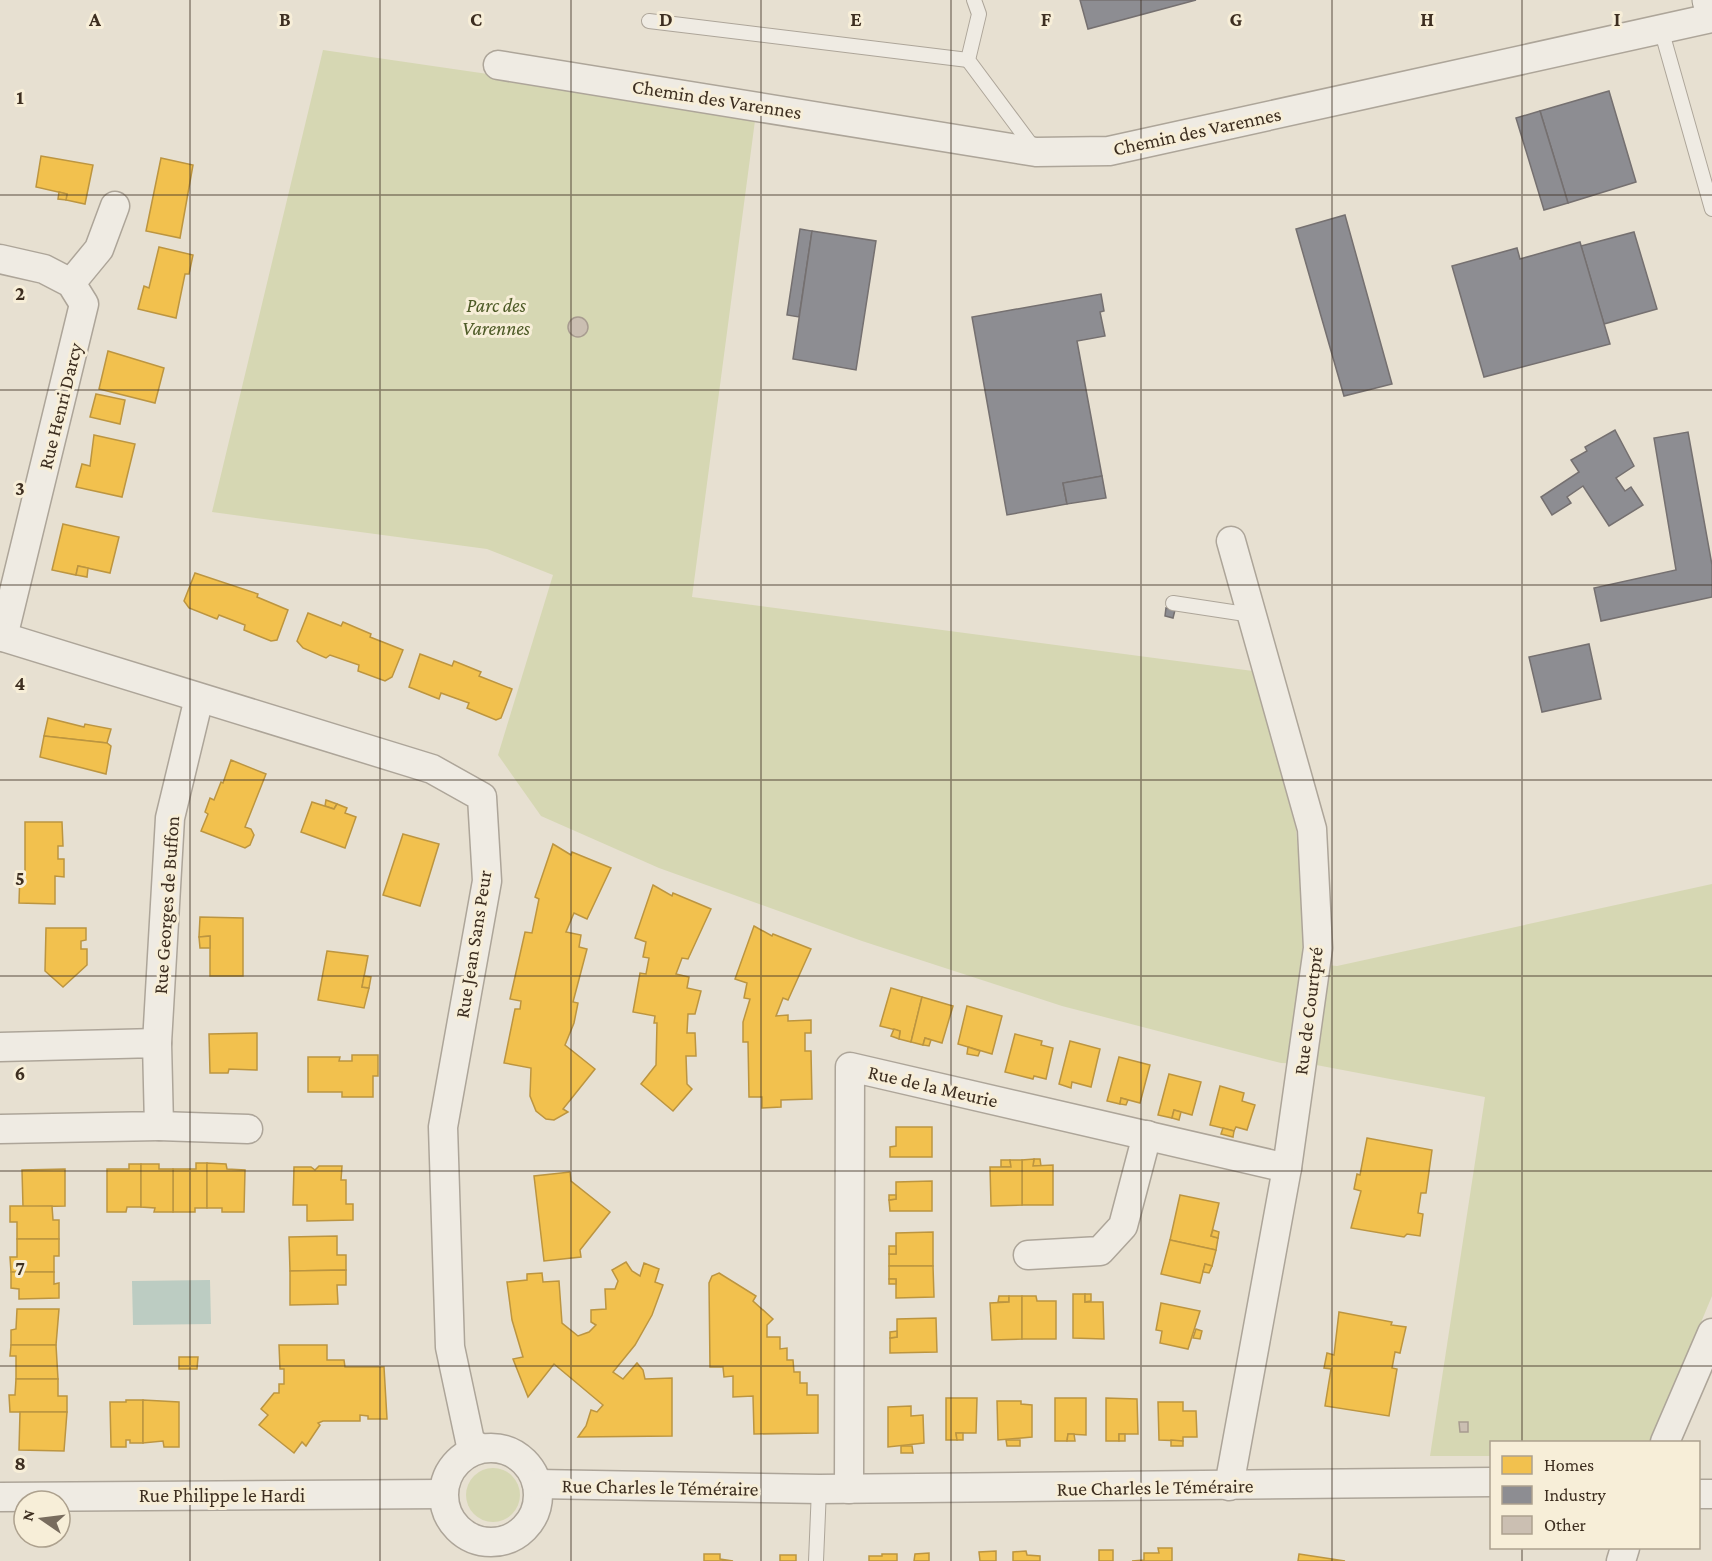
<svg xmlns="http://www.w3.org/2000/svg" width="1712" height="1561" font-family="'Crimson Pro',serif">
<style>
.green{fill:#d6d7b3}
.water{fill:#bcccc2}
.homes{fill:#f2c14e;stroke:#bc9540;stroke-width:1.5}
.industry{fill:#8d8d92;stroke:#757070;stroke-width:1.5}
.building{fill:#cbbfb2;stroke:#a89c90;stroke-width:1.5}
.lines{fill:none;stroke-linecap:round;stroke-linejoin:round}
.lane-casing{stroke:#ada599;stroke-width:16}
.street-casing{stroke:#ada599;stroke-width:31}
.secondary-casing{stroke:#9c958a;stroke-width:35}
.lane{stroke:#efebe3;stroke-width:14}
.street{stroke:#efebe3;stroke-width:28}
.secondary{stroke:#efebe3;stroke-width:33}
.grid{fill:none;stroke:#3d2e20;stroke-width:1.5;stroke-opacity:0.55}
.labels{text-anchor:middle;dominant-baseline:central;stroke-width:6;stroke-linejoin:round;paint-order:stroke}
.street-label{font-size:20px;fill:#3d2e20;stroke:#f7eed8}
.park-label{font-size:20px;font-style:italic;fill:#4d5a26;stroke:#f7eed8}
.grid-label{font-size:20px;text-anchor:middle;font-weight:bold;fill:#3d2e20;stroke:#f7eed8;stroke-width:6;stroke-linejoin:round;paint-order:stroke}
</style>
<rect width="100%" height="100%" fill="#e7e0d1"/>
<!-- green -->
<g class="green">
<path d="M323 50 756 113 692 597 1253 671 1296 829 1308 963 1337 966 1712 884V1296L1651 1442H1492L1491 1456H1430L1485 1097 1311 1064 1281 1063 1062 1006 862 941 659 868 541 816 498 755 553 575 487 549 212 512Z"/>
<circle cx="493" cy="1495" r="27"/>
</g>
<!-- water -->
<path class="water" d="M210 1280 211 1324 133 1325 132 1281Z"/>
<!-- homes -->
<g class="homes">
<path d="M41 156 93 165 85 204 66 200 67 194 36 187Z"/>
<path d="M161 158 193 165 180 238 146 231Z"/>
<path d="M59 192 67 194 66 200 58 199Z"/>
<path d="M159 247 193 255 189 274H185L176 318 138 309 144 286 149 288Z"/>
<path d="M108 351 164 368 155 403 99 389Z"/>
<path d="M96 394 125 400 120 424 90 417Z"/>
<path d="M94 435 135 444 122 497 76 487 82 464 90 466Z"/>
<path d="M63 524 119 537 110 573 78 566 76 575 52 570Z"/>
<path d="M78 566 88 568 87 577 76 575Z"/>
<path d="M195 573 258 594 257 597 288 610 277 640 271 641 244 630 245 625 219 615 217 619 189 608 184 601Z"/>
<path d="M308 613 341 626 343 622 371 634 370 637 403 650 392 677 385 681 358 671 359 665 330 655 326 658 303 648 297 641Z"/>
<path d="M420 654 452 666 454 661 481 672 479 676 512 689 501 718 496 720 467 708 469 703 441 693 439 699 409 687Z"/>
<path d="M48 718 84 727 85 724 111 729 107 743 44 736Z"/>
<path d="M44 736 107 743 111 746 106 774 40 757Z"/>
<path d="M231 760 266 774 245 827 251 829 254 835 250 845 245 848 201 831 208 814 205 812 210 798 214 800 221 782 223 783Z"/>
<path d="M326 800 337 804 334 809 325 806Z"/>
<path d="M312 802 334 809 337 804 347 808 345 813 356 817 345 848 301 832Z"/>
<path d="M25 822H62L63 846H58V859H64V877L55 876V904L19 903 20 871H25Z"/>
<path d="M403 834 439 844 420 906 383 895Z"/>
<path d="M553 844 571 855 572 852 611 868 587 919 574 913 566 932 581 935 579 947 587 949 573 1002 578 1003 574 1023 565 1045 595 1069 563 1109 568 1112 554 1120 546 1119 536 1111 530 1096 531 1068 504 1063 515 1009H520L521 1001 510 999 525 932 532 933 539 899 535 897Z"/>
<path d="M653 885 672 896 673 893 711 909 688 959 682 958 676 974 689 977 687 988 701 991 695 1014H688L687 1033H695L696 1056H686L687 1084 692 1089 673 1111 641 1084 656 1065 657 1023H654L655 1016 633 1012 640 973 646 974 649 958 643 957 646 942 635 938Z"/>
<path d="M200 917 243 918V976H210V936L199 937Z"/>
<path d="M754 926 772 936 773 934 811 949 788 1000 783 998 776 1016 788 1015V1021L811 1020V1033H805V1051H811L812 1099 781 1100V1107L762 1108V1097H749L748 1042H743V1022L750 999 744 998 747 983 735 979Z"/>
<path d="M46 928H86V940L81 941V949H87V965L63 987 45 971Z"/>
<path d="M210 936V948H200L199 937Z"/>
<path d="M327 951 368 956 362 987 369 988 364 1008 318 1000Z"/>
<path d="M364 976 371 977 369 988 362 987Z"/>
<path d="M891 988 922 997 911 1042 899 1039 900 1031 880 1026Z"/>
<path d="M922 997 953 1006 942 1043 925 1038 923 1045 911 1042Z"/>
<path d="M967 1006 1002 1016 992 1054 958 1044Z"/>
<path d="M894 1029 900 1031 899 1039 891 1036Z"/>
<path d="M257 1033V1070L229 1069 228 1073H210L209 1034Z"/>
<path d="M1015 1034 1042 1041 1041 1045 1053 1048 1046 1079 1034 1076 1033 1079 1005 1072Z"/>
<path d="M925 1038 931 1040 929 1046 923 1045Z"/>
<path d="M1070 1041 1100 1049 1091 1087 1072 1082 1071 1088 1059 1084Z"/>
<path d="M968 1047 980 1051 978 1056 967 1054Z"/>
<path d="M352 1055H378V1076H373V1097H342V1092H308V1057H340L339 1061H352Z"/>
<path d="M1119 1057 1150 1065 1140 1103 1121 1098 1120 1104 1107 1101Z"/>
<path d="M1169 1074 1201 1082 1192 1115 1174 1110 1172 1118 1158 1115Z"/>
<path d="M1220 1086 1244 1093 1242 1101 1255 1105 1247 1130 1236 1127 1234 1131 1210 1125Z"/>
<path d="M1121 1098 1128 1100 1126 1105 1120 1104Z"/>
<path d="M1174 1110 1181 1112 1179 1120 1172 1118Z"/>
<path d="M896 1127H932V1157H890V1147L896 1146Z"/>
<path d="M1223 1128 1234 1131 1233 1137 1221 1134Z"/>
<path d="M1367 1138 1432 1150 1426 1193H1421L1418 1213 1423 1214 1420 1236 1407 1234 1404 1237 1351 1228 1361 1191 1354 1189 1357 1174 1360 1175Z"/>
<path d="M1034 1159H1040L1041 1166H1033Z"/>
<path d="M1034 1159 1033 1166 1053 1165V1205H1022V1160Z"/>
<path d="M1001 1160H1010L1011 1167H1001Z"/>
<path d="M1010 1160H1022V1205L991 1206 990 1167H1011Z"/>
<path d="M196 1163H207V1208H195V1212H173V1169H196Z"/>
<path d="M207 1163 226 1164 227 1169 245 1170 244 1212H222V1208H207Z"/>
<path d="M129 1164H141V1207H127L126 1212H107V1169H129Z"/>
<path d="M141 1164H159V1169H173V1212H154L155 1208 141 1207Z"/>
<path d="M319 1166H342L341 1180H346V1204H353V1220L307 1221V1205H293L294 1167H311L315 1170Z"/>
<path d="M65 1169V1206L23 1207 22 1170Z"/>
<path d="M570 1172 571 1181 610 1212 580 1250 581 1257 544 1261 534 1176Z"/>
<path d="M932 1181V1211H890L889 1200 896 1199V1182Z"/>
<path d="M889 1195H896V1199L889 1200Z"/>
<path d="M1180 1195 1219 1203 1211 1236 1218 1238 1216 1250 1170 1240Z"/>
<path d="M10 1206H52L53 1220H59V1239H17V1222H10Z"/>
<path d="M1213 1230 1219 1232 1218 1238 1211 1236Z"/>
<path d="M933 1232V1266H889V1254H896V1233Z"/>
<path d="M337 1236V1255H346V1270L290 1271 289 1237Z"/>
<path d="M17 1239H59V1256H54V1272H11L10 1257H17Z"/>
<path d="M1170 1240 1216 1250 1212 1266 1205 1264 1200 1283 1161 1274Z"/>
<rect x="889" y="1246" width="7" height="8"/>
<path d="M626 1262 632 1271 640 1276 644 1263 659 1269 655 1282 663 1285 652 1315 635 1345 613 1372 623 1379 637 1363 643 1370 645 1379 672 1378V1436L578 1437 586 1426 591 1410 597 1412 603 1405 554 1364 528 1397 513 1359 523 1357 512 1320 507 1282 527 1280V1274L542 1273 543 1282 559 1281 562 1323 578 1336 589 1332 596 1325 591 1322V1310L606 1309 605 1289H615L618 1281 612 1270Z"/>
<path d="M1205 1264 1212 1266 1209 1273 1203 1272Z"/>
<path d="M889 1266H933L934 1297 896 1298V1279H889Z"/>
<path d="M346 1270V1285H337L338 1304 290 1305V1271Z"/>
<path d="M11 1272H54V1284L59 1283V1298L19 1299V1289L11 1288Z"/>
<path d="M719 1273 756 1296 753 1301 773 1319 767 1325V1337H780V1349L787 1348V1360H793L794 1372H800V1383H807V1395H818V1433L754 1434 753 1396 733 1397V1376L724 1377 723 1367H710L709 1283 712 1276Z"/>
<rect x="889" y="1279" width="7" height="5"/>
<path d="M1073 1294H1085V1302H1103L1104 1339 1073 1338Z"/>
<path d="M1085 1294H1091V1301L1085 1302Z"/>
<path d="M999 1296H1009V1302H998Z"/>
<path d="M1009 1296H1022V1339L992 1340 990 1303 1009 1302Z"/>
<path d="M1022 1296H1036L1037 1301H1056V1339H1022Z"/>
<path d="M1161 1303 1200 1311 1188 1349 1160 1343 1162 1331 1156 1330Z"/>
<path d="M17 1309H59L56 1345H11V1330L16 1329Z"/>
<path d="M1339 1312 1392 1322 1391 1325 1406 1327 1400 1353 1395 1352 1392 1368 1397 1369 1389 1416 1325 1406 1331 1369 1324 1368 1327 1353 1334 1355Z"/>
<path d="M936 1318 937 1352 890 1353V1338L897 1337V1319Z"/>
<path d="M1196 1329 1202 1331 1200 1339 1193 1338Z"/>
<path d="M897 1331V1337L890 1338V1332Z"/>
<path d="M11 1345H56L58 1379H16V1356H10Z"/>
<path d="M279 1345H327V1360H344L345 1367H384L387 1419H368V1416L360 1415V1421H323L318 1423 320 1425 306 1446 302 1442 294 1453 259 1425 268 1415 261 1409 274 1393H279V1384H284V1369H280Z"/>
<path d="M179 1357H198L197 1369H179Z"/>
<path d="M16 1379H58V1396H67V1412H10L9 1395H15Z"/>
<path d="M946 1398H977L976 1433H956L957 1440H946Z"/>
<path d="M1055 1398H1086V1435L1068 1434 1067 1441H1055Z"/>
<path d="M1106 1398 1137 1399 1138 1434H1119V1441H1106Z"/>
<path d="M126 1400H143V1443H130V1440H126V1447H111L110 1402H126Z"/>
<path d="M143 1400 179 1402V1447H164L163 1441 143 1443Z"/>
<path d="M997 1401H1021V1404L1032 1405V1437L998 1440Z"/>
<path d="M1158 1402H1183V1411H1196L1197 1437H1183V1441L1159 1440Z"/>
<path d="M911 1406V1416L923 1415 924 1443 888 1447V1407Z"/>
<path d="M20 1412H67L64 1451 19 1450Z"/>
<path d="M956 1433H963V1440H957Z"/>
<path d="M1068 1434H1074L1075 1441H1067Z"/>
<rect x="1119" y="1434" width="6" height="7"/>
<path d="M1006 1440H1020V1446H1007Z"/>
<path d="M1171 1440 1183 1441V1446H1171Z"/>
<path d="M901 1446H912L913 1453H901Z"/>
<path d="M1158 1548H1172V1561H1132L1144 1560V1553H1159Z"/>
<rect x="1099" y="1550" width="14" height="11"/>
<path d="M996 1551V1561H980L979 1552Z"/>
<path d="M1026 1551 1027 1555 1040 1556V1561H1013V1552Z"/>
<path d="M929 1553V1561H914L915 1554Z"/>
<path d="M704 1554H720V1559L733 1561H704Z"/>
<path d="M882 1554H897V1561H869V1556H882Z"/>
<path d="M1299 1554 1345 1561H1298Z"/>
<rect x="780" y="1555" width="16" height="6"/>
</g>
<!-- industry -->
<g class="industry">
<path d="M1080 0H1196L1088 29Z"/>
<path d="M1609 91 1636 182 1568 203 1540 111Z"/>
<path d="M1540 111 1568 203 1544 210 1516 118Z"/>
<path d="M1345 215 1392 384 1344 396 1296 229Z"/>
<path d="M800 229 812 231 799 317 787 315Z"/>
<path d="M812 231 876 241 856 370 793 359Z"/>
<path d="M1634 232 1657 309 1604 324 1581 246Z"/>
<path d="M1580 242 1610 344 1484 377 1452 266 1517 248 1520 259Z"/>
<path d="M1101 294 1104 311 1100 312 1105 336 1077 341 1102 476 1063 483 1067 504 1007 515 972 317Z"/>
<path d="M1615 430 1634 466 1616 478 1625 491 1631 487 1643 505 1609 526 1583 486 1567 497 1571 503 1552 515 1541 497 1579 472 1571 460 1587 451 1585 447Z"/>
<path d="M1688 432 1712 565V597L1601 621 1594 588 1676 570 1654 438Z"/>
<path d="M1102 476 1106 498 1067 504 1063 483Z"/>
<path d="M1166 608 1175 610 1173 618 1165 616Z"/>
<path d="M1589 644 1601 699 1542 712 1529 657Z"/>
</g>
<!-- building -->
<g class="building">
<circle cx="578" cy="327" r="10"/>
<path d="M1459 1422H1468V1432H1460Z"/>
</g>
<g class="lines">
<!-- lane casing -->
<g class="lane-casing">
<g id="lane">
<path d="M974 0 979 14 968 60 1035 150"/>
<path d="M649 21 968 60"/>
<path d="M1661 29 1712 209"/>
<path d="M1173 603 1252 615"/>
<path d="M816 1561 819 1489"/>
</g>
</g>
<!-- street casing -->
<g class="street-casing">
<g id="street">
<path d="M498 65 1036 152 1109 151 1712 18"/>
<path d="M0 259 44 269 71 283 84 304 3 637"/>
<path d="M71 283 99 249 115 206"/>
<path d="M0 636 432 769 482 797 487 881 443 1127 450 1347 470 1441 479 1448"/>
<path d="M157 1043 170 818 199 698"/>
<path d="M0 1047 157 1043 159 1126 0 1129"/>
<path d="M159 1126 248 1129"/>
<path d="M1028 1255 1100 1251 1123 1226 1147 1135"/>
<path d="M1665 1442 1712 1333"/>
<circle cx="491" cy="1495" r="47"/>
<path d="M537 1484 819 1489 1492 1482"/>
<path d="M1229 1486 1287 1168 1318 948 1312 829 1231 541"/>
<path d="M849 1489 850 1067 1287 1168"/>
<path d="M1698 1494H1712"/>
<path d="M0 1497 443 1494"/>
<path d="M1621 1561 1625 1548"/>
</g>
</g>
<!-- secondary casing -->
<g class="secondary-casing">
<path id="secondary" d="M1709 0 1712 12"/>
</g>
<!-- lane -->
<use href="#lane" class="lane"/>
<!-- street -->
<use href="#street" class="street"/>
<!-- secondary -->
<use href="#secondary" class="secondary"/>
</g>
<!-- grid -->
<path class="grid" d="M190 0V1561M380 0V1561M571 0V1561M761 0V1561M951 0V1561M1141 0V1561M1332 0V1561M1522 0V1442M0 195H1712M0 390H1712M0 585H1712M0 780H1712M0 976H1712M0 1171H1712M0 1366H1712M1522 1548V1561"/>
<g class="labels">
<!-- street labels -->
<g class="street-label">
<text transform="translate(717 99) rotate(9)">Chemin des Varennes</text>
<text transform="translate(1197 131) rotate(-12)">Chemin des Varennes</text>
<text transform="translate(60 406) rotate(-76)">Rue Henri Darcy</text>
<text transform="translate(166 905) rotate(-86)">Rue Georges de Buffon</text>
<text transform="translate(473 944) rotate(-81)">Rue Jean Sans Peur</text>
<text transform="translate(1308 1011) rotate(-83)">Rue de Courtpré</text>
<text transform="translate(933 1086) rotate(13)">Rue de la Meurie</text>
<text transform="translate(660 1487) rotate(1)">Rue Charles le Téméraire</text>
<text transform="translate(1155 1487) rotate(-1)">Rue Charles le Téméraire</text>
<text x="222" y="1495">Rue Philippe le Hardi</text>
</g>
<!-- park labels -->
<g class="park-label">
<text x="496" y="305">Parc des<tspan x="496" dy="23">Varennes</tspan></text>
</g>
</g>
<g class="grid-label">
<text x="95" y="26">A</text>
<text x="285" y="26">B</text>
<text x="476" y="26">C</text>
<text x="666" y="26">D</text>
<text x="856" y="26">E</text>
<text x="1046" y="26">F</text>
<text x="1236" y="26">G</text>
<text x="1427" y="26">H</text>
<text x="1617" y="26">I</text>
<text x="20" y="104">1</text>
<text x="20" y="300">2</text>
<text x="20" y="495">3</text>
<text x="20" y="690">4</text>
<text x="20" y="885">5</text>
<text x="20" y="1080">6</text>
<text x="20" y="1275">7</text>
<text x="20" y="1470">8</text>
</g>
<!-- legend -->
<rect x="1490" y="1441" width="210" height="108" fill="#f7eed8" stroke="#ada18e" stroke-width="1.5"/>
<rect x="1502" y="1456" width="30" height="18" fill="#f2c14e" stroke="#ada18e" stroke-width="1.5"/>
<text x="1544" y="1471" font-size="18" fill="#3d2e20">Homes</text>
<rect x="1502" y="1486" width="30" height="18" fill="#8d8d92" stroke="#ada18e" stroke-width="1.5"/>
<text x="1544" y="1501" font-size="18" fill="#3d2e20">Industry</text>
<rect x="1502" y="1516" width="30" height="18" fill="#cbbfb2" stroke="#ada18e" stroke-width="1.5"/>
<text x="1544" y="1531" font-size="18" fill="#3d2e20">Other</text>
<!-- north arrow -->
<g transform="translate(42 1519) rotate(284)"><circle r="28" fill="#f7eed8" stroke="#ada18e" stroke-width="1.5"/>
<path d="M0-4.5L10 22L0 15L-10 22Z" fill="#786c5e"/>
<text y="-9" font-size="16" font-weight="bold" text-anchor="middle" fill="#3d2e20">N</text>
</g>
</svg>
